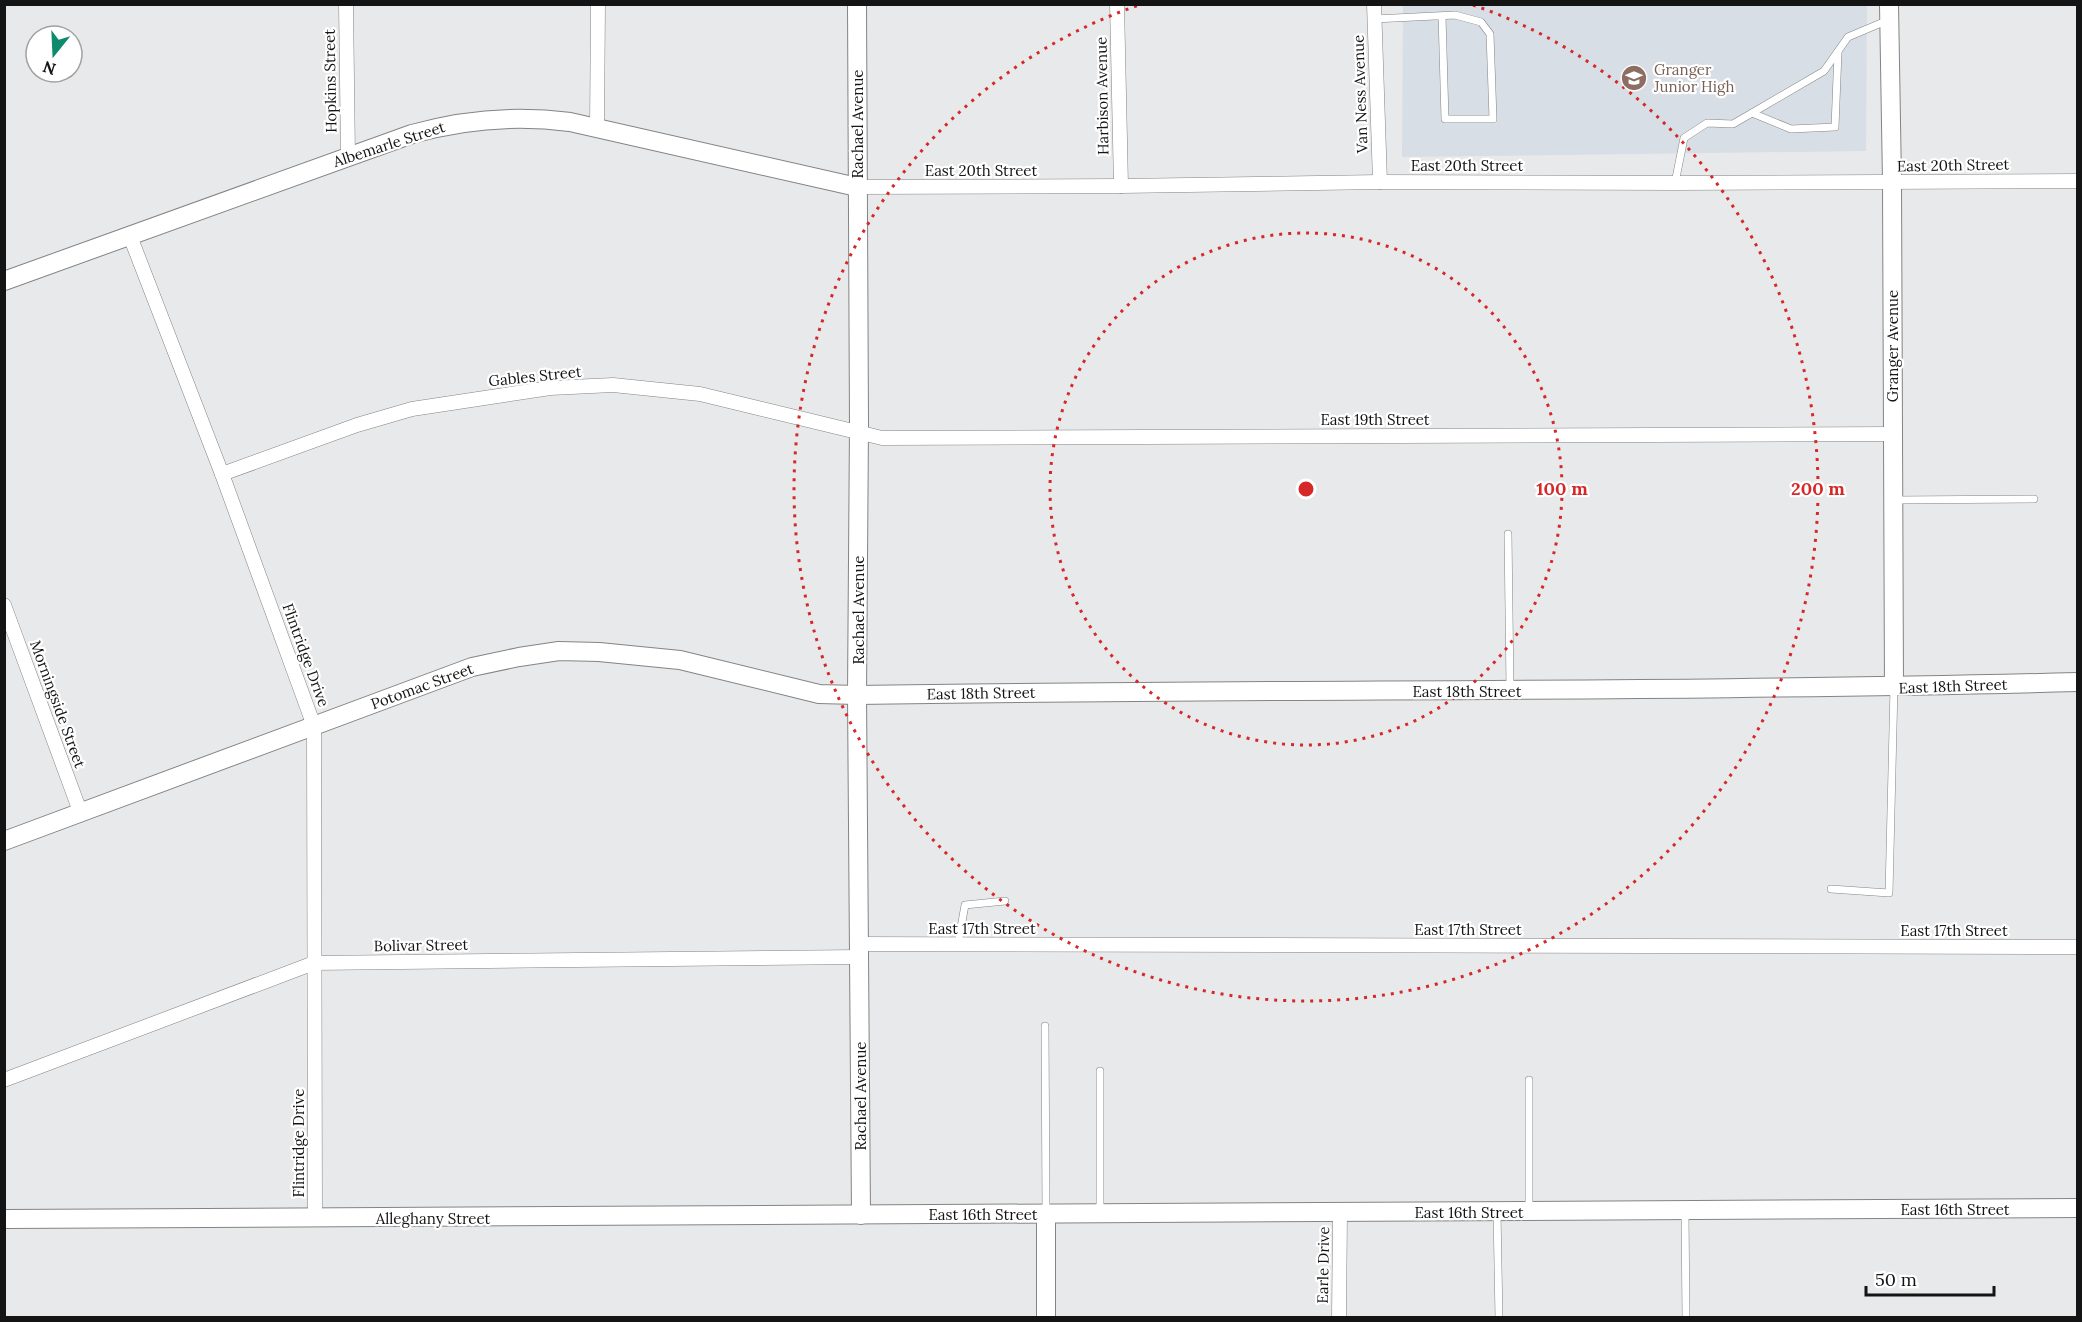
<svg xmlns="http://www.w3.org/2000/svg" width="2082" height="1322" font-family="Lora,serif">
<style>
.built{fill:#d8dee5}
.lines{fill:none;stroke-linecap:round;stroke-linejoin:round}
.lane-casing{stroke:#838485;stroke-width:8}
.street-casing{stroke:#838485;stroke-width:15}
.secondary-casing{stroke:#838485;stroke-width:20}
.lane{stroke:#fff;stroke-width:7}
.street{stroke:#fff;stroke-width:14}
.secondary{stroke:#fff;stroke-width:18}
.ring{fill:none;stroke:#d62828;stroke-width:3;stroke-dasharray:3 6}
.labels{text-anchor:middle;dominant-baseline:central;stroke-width:4.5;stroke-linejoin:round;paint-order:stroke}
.education-label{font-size:15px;fill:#785e54;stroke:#fff;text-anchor:start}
.street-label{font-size:15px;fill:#141415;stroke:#fff}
.centre{fill:#d62828;stroke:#fff;stroke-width:3}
.ring-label{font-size:18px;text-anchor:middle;font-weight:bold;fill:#d62828;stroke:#fff;stroke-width:4.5;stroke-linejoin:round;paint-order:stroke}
</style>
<rect width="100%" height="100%" fill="#e8e9ea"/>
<!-- built -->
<path class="built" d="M1403 5H1867L1866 151 1402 157Z"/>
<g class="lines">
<!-- lane casing -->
<g class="lane-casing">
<g id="lane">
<path d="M1374 19 1455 15 1481 22 1490 34 1493 119H1445L1442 16"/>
<path d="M1752 113 1791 129 1835 127 1838 52"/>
<path d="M1675 183 1684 138 1707 123 1733 124 1752 113 1824 71 1848 37 1886 21"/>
<path d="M1895 500 2034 499"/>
<path d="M1508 534 1510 688"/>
<path d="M1831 889 1889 893 1894 687"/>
<path d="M958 944 965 905 1005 901"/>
<path d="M1045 1026 1046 1211"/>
<path d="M1529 1209V1080"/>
<path d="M1497 1212 1499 1318"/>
<path d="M1685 1212 1686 1318"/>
<path d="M1100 1213V1071"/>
</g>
</g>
<!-- street casing -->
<g class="street-casing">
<g id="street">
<path d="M346 4 348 157"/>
<path d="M1117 4 1121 186"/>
<path d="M1374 4 1380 182"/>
<path d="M597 127 598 4"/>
<path d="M857 187 1121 186 1380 182 1675 183 2078 181"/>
<path d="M130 236 222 474 314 726 315 1219"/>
<path d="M222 474 357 425 412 409 550 388 613 385 700 394 882 438 1892 434"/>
<path d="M4 605 81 814"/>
<path d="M859 944 2078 947"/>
<path d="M4 1080 314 963 859 957"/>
<path d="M1339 1318 1340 1213"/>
</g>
</g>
<!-- secondary casing -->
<g class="secondary-casing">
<g id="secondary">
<path d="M857 4 859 426 857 695 861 1215"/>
<path d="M1889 4 1892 182 1894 687"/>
<path d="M4 281 412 134C465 119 516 115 570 122L857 187"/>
<path d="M4 841 472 667 519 657 559 651 599 652 680 660 819 694 857 695C1264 688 1671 693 2078 682"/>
<path d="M4 1219 2078 1208"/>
<path d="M1046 1318V1214"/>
</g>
</g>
<!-- lane -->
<use href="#lane" class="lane"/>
<!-- street -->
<use href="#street" class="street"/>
<!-- secondary -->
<use href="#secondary" class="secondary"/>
</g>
<!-- distance rings -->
<g class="ring">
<circle cx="1306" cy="489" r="256"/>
<path d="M1473 5A512 512 0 1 1 1139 5"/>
</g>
<!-- icons -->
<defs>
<g id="school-disc" transform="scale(1.35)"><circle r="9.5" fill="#8d6e63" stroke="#fff"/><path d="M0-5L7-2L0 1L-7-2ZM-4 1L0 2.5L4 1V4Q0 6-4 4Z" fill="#fff"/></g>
</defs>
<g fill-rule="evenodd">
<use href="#school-disc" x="1634" y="78"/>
</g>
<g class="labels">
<!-- education labels -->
<g class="education-label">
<text x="1654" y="69">Granger<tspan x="1654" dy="17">Junior High</tspan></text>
</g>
<!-- street labels -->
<g class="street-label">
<text transform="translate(330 81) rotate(-91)">Hopkins Street</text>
<text transform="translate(1360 94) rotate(-92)">Van Ness Avenue</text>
<text transform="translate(1102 96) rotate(-91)">Harbison Avenue</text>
<text transform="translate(857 124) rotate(-90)">Rachael Avenue</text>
<text transform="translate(389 144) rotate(-18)">Albemarle Street</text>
<text x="1467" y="165">East 20th Street</text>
<text transform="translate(1953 165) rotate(-1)">East 20th Street</text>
<text x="981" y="170">East 20th Street</text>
<text transform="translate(1892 346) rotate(-90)">Granger Avenue</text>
<text transform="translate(535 376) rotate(-6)">Gables Street</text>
<text x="1375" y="419">East 19th Street</text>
<text transform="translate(858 610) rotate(-90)">Rachael Avenue</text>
<text transform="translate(306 655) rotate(70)">Flintridge Drive</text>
<text transform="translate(422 686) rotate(-20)">Potomac Street</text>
<text transform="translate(1953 686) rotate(-2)">East 18th Street</text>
<text x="1467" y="691">East 18th Street</text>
<text transform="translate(981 693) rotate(-1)">East 18th Street</text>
<text transform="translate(58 704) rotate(70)">Morningside Street</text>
<text x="982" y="928">East 17th Street</text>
<text x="1468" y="929">East 17th Street</text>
<text x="1954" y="930">East 17th Street</text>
<text transform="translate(421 945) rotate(-1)">Bolivar Street</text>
<text transform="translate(860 1096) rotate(-90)">Rachael Avenue</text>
<text transform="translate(298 1143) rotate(-90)">Flintridge Drive</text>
<text x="1955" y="1209">East 16th Street</text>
<text x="1469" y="1212">East 16th Street</text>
<text x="983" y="1214">East 16th Street</text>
<text x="433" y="1218">Alleghany Street</text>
<text transform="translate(1323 1265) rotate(-89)">Earle Drive</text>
</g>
</g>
<circle cx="1306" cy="489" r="9" class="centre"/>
<g class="ring-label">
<text x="1562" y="495">100 m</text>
<text x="1818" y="495">200 m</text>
</g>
<!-- border -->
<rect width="2082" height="1322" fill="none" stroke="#141415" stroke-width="12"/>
<!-- north arrow -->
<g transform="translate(54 54) rotate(198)"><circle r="28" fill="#ffffff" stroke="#a1a1a1" stroke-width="1.5"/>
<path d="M0-4.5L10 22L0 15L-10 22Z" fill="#108a6c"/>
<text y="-9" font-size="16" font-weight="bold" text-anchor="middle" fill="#141415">N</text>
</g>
<!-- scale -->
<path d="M1866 1286v9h128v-9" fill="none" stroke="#141415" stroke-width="3"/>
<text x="1875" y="1286" font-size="18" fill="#141415" stroke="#ffffff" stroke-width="4.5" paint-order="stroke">50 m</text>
</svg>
